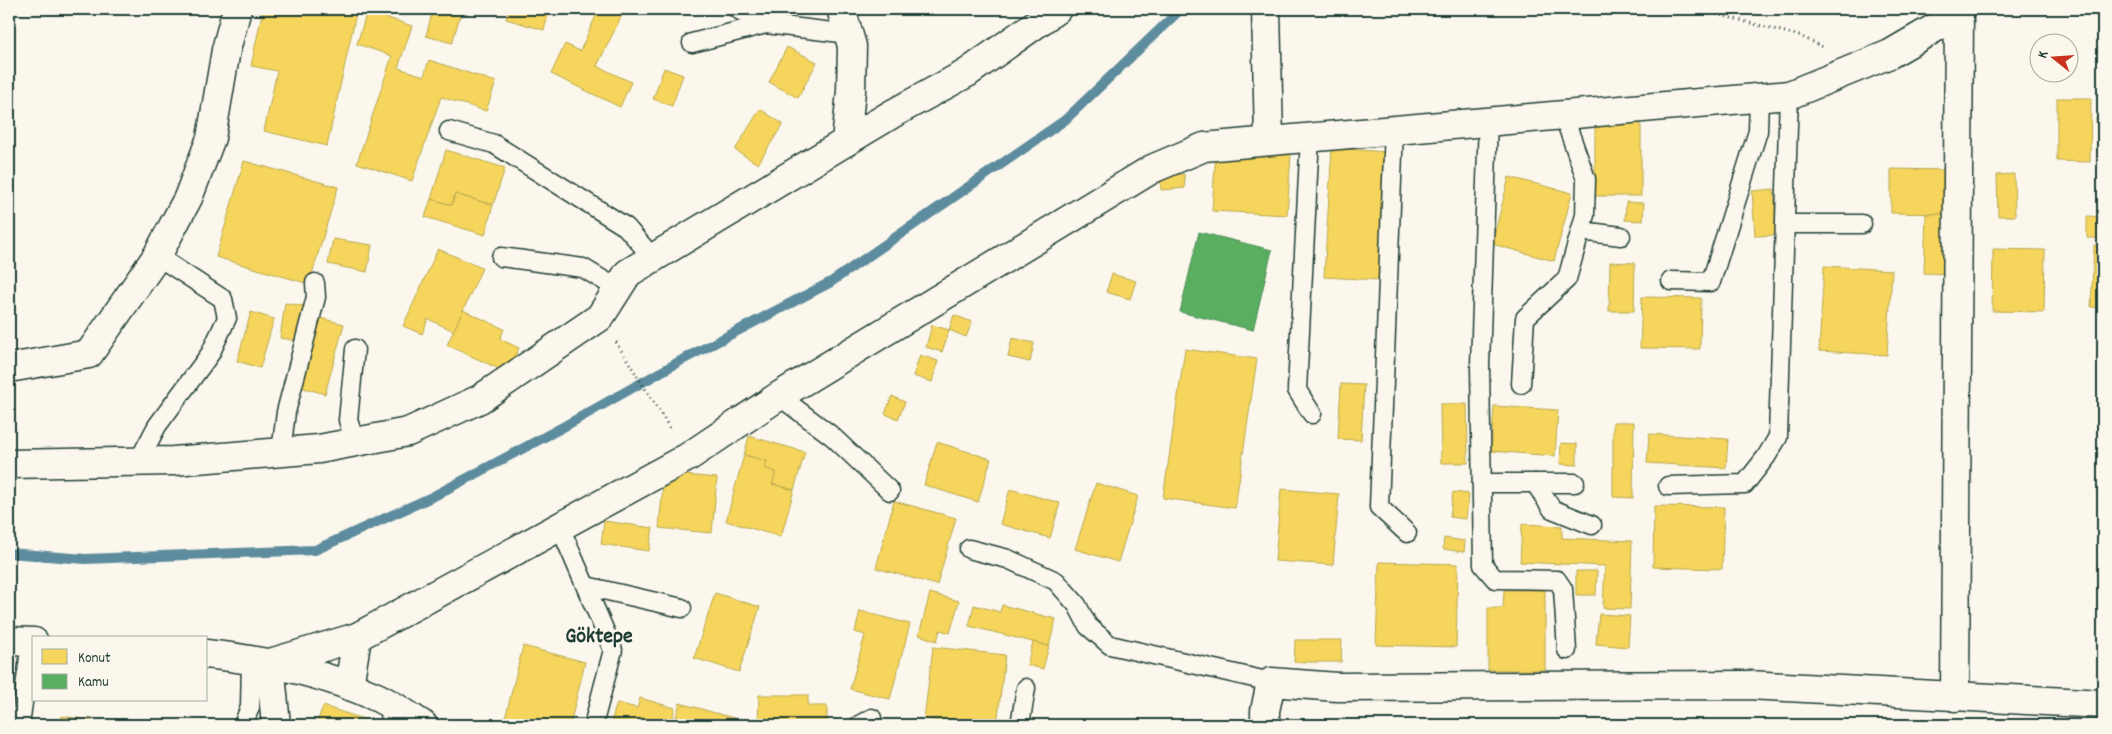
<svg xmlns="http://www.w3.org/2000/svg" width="2112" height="734" font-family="Dekko,sans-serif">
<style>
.homes{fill:#f6d55c;stroke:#b6a750}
.public{fill:#5aae61;stroke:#488c54}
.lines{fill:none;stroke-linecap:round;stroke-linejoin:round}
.stream{stroke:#5d8c9e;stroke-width:10}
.lane-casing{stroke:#1f3d34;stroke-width:21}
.street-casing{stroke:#1f3d34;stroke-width:31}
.secondary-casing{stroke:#1f3d34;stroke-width:31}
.path{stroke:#1f3d34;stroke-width:3;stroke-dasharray:1 4;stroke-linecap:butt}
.lane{stroke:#fbf7ec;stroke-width:18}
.street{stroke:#fbf7ec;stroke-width:28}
.secondary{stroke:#fbf7ec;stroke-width:28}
.labels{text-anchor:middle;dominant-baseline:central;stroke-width:5;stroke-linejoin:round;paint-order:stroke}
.quarter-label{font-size:22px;font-weight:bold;fill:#1f3d34;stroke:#fbf7ec}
</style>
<rect width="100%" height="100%" fill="#fbf7ec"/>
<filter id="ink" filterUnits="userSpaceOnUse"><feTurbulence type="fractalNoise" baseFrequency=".02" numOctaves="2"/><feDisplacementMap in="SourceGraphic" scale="10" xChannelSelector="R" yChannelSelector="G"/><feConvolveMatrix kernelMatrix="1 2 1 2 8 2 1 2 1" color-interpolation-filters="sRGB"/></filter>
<g filter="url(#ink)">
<!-- homes -->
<g class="homes">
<path d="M263 9H357L327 146 264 131 277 71 251 66Z"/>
<path d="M433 9H462L452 43 426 36Z"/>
<path d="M509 9H550L544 30 506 19Z"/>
<path d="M599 9H625L597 66 631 82 620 107 551 74 565 44 580 51Z"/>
<path d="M367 11 412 26 398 68 424 76 429 60 496 82 486 111 441 97 412 181 357 163 392 56 357 44Z"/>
<path d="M787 47 817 62 798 98 769 82Z"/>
<path d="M664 68 683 75 672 106 653 99Z"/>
<path d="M2057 98H2091L2090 162 2057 161Z"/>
<path d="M760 109 783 124 758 164 735 150Z"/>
<path d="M2103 117V150L2098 151 2096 118Z"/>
<rect x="1595" y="121" width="46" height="75"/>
<path d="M1332 148 1387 152 1379 280 1324 277Z"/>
<path d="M446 150 505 168 493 205 455 194 452 205 431 199Z"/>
<path d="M1216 150 1291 154 1287 215 1212 211Z"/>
<path d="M244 161 338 187 309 284 216 257Z"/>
<path d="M1891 169 1947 170V214L1891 213Z"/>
<path d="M1184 174 1185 188 1161 190 1160 176Z"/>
<path d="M2014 174 2015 216H1998L1997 175Z"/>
<path d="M1509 177 1572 193 1554 261 1492 244Z"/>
<path d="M1774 189 1776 235 1755 236 1752 191Z"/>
<path d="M455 194 493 205 485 235 425 217 431 199 452 205Z"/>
<path d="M1626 202 1644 203 1643 221 1625 220Z"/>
<path d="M1926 214H1951L1950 274 1924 273Z"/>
<path d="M2087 216 2103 217V238H2087Z"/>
<path d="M333 239 372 245 367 272 328 264Z"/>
<path d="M2094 245H2103V308L2091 307Z"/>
<path d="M438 249 482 268 454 331 428 319 422 334 403 326Z"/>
<path d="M1993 249 2045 250 2044 312 1992 311Z"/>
<path d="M1610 262 1635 263 1634 311H1609Z"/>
<path d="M1824 266 1892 270 1887 355 1819 351Z"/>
<path d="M1112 274 1136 281 1130 299 1106 292Z"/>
<path d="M1642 297 1701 298 1700 349 1640 348Z"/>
<path d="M285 303 305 306 300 341 280 338Z"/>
<path d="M463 310 504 329 500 339 519 348 508 373 447 345Z"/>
<path d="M251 312 274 319 260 368 237 361Z"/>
<path d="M954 315 972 322 966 337 949 330Z"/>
<path d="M316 317 344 324 325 394 297 386Z"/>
<path d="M932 325 949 330 942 352 926 347Z"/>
<path d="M1012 338 1034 343 1030 362 1008 357Z"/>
<path d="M1185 349 1257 359 1235 508 1163 498Z"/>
<path d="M920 355 938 361 932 382 913 376Z"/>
<path d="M1341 384 1364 385 1361 440 1338 439Z"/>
<path d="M892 396 905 402 898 419 885 414Z"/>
<path d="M1440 404H1467L1468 463H1441Z"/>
<path d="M1494 406 1558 410 1555 456 1491 451Z"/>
<path d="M1613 422H1634L1633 498 1613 497Z"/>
<path d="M1649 434 1728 439 1726 468 1647 463Z"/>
<path d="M749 436 805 452 794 490 772 484 776 472 764 468 767 461 744 455Z"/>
<path d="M937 442 991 459 978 502 924 485Z"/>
<path d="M1561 443 1577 444V465L1560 464Z"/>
<path d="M744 455 767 461 764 468 776 472 772 484 794 490 781 537 726 521Z"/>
<path d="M664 473 717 478 712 533 659 528Z"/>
<path d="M1096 483 1138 496 1118 562 1075 549Z"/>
<path d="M1010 489 1060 503 1050 538 1000 524Z"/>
<path d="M1281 489 1339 494 1333 565 1275 561Z"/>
<path d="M1453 492 1469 494 1466 519 1450 517Z"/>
<path d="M894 501 956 518 937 585 876 568Z"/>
<path d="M1654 506 1724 507 1722 569 1653 567Z"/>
<path d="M604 521 653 528 649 551 601 544Z"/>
<path d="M1522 524 1562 526V538L1632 541 1630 609 1603 608 1605 566 1520 562Z"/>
<path d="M1444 538 1465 541 1464 552 1443 549Z"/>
<path d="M1379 562 1458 564 1456 647 1376 645Z"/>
<path d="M1576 571H1597L1596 595H1576Z"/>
<path d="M1504 590H1545V670H1488V608H1503Z"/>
<path d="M715 593 760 607 739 672 694 658Z"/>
<path d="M930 593 959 601 950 633 940 630 937 641 919 635Z"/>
<path d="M974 605 1000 612 1002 605 1056 619 1049 646 969 626Z"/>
<path d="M860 611 910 624 890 699 850 689 865 635 855 632Z"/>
<path d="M1599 614 1630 616 1628 647 1596 644Z"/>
<path d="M1295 640H1342L1341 662H1294Z"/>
<path d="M1033 642 1049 646 1043 669 1027 665Z"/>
<path d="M523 646 585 662 570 725H529L505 719Z"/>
<path d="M933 647 1005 655 997 725H976L924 719Z"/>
<path d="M759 695H808V706H827V725H758Z"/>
<path d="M640 698 675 708 671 725H610L617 703 637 708Z"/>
<path d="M680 703 758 725H682L674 723Z"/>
<path d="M323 706 373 722 372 725H316Z"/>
<path d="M62 716 93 721 92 725H60Z"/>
</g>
<!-- public -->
<path class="public" d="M1199 232 1272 250 1253 330 1180 312Z"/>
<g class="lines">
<!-- stream -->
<path class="stream" d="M9 553 85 559 315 550 434 496 563 427 682 360 831 282 1065 120 1181 9"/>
<!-- lane casing -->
<g class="lane-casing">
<g id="lane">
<path d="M737 9 766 24 849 34"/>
<path d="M692 43 766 24"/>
<path d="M1488 120 1480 366 1483 565 1495 579 1557 580 1563 589 1567 650"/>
<path d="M1394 129 1379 507 1407 533"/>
<path d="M449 131 494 144 626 227 653 258"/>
<path d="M1310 136 1297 390 1312 414"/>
<path d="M1785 224H1862"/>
<path d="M1581 231 1621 236"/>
<path d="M501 257 583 268 618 289"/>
<path d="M1671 281 1711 282 1758 131 1759 97"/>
<path d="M1521 384 1525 318 1567 279 1585 215 1586 179 1563 114"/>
<path d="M779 396 832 436 890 491"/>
<path d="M355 442 348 420 355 349"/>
<path d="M281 452 286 412 316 297 315 283"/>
<path d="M138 462 157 426 210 354 227 318 223 299 157 256"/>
<path d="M1482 483H1575"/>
<path d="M1535 483 1552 509 1592 525"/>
<path d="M1668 486 1745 484 1766 457 1778 437 1789 95"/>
<path d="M560 527 613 650 595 718"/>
<path d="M969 549 1008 559 1056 581 1077 605 1088 626 1110 645 1271 682"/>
<path d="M586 586 682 608"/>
<path d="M20 725 31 642"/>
<path d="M243 725 250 707 251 660"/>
<path d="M389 725 393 707"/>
<path d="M859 725 872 718"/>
<path d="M1020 725 1026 688"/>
</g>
</g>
<!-- street casing -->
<g class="street-casing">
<g id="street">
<path d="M841 9 852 46 851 91 846 142"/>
<path d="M1266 9 1269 140"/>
<path d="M9 368 89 354 157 256 188 198 211 138 226 50 237 9"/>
<path d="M9 464 173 461 319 449 408 432 480 399 600 317 628 273 892 114 967 73 1057 9"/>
<path d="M349 686 357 637"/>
<path d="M1955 697 1959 9"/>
<path d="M276 725 270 663 357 637 688 457 779 396 1152 169 1204 147 1789 95 1890 54 1940 25 1957 9"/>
<path d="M1265 725V711L1271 682 1337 687 1748 685 2103 704"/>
</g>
</g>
<!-- secondary casing -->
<g class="secondary-casing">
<g id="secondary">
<path d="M9 641 34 642"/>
<path d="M206 654C263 660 321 672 374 696 391 703 407 715 423 725"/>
</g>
</g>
<!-- path -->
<g class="path">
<path d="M1697 9 1800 36 1823 47"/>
<path d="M616 342 671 430"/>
</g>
<!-- lane -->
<use href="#lane" class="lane"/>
<!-- street -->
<use href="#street" class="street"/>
<!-- secondary -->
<use href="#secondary" class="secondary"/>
</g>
</g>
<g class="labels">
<!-- quarter labels -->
<g class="quarter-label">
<text x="599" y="637">Göktepe</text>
</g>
</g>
<!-- margin -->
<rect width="2112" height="734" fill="none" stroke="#fbf7ec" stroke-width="30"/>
<rect x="15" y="15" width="2082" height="704" fill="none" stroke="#1f3d34" stroke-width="2" filter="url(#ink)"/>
<!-- legend -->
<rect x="32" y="636" width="175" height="65" fill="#fbf7ec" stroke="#a3ada2"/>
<rect x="42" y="649" width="25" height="15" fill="#f6d55c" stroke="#a3ada2"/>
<text x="78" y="662" font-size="15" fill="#1f3d34">Konut</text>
<rect x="42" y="674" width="25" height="15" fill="#5aae61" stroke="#a3ada2"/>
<text x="78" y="686" font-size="15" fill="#1f3d34">Kamu</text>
<!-- north arrow -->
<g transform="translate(2054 58) rotate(287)"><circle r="24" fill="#fbf7ec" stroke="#a3ada2"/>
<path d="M0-4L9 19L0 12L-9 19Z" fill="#c8321e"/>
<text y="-8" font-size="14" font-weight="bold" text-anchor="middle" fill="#1f3d34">K</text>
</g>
</svg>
